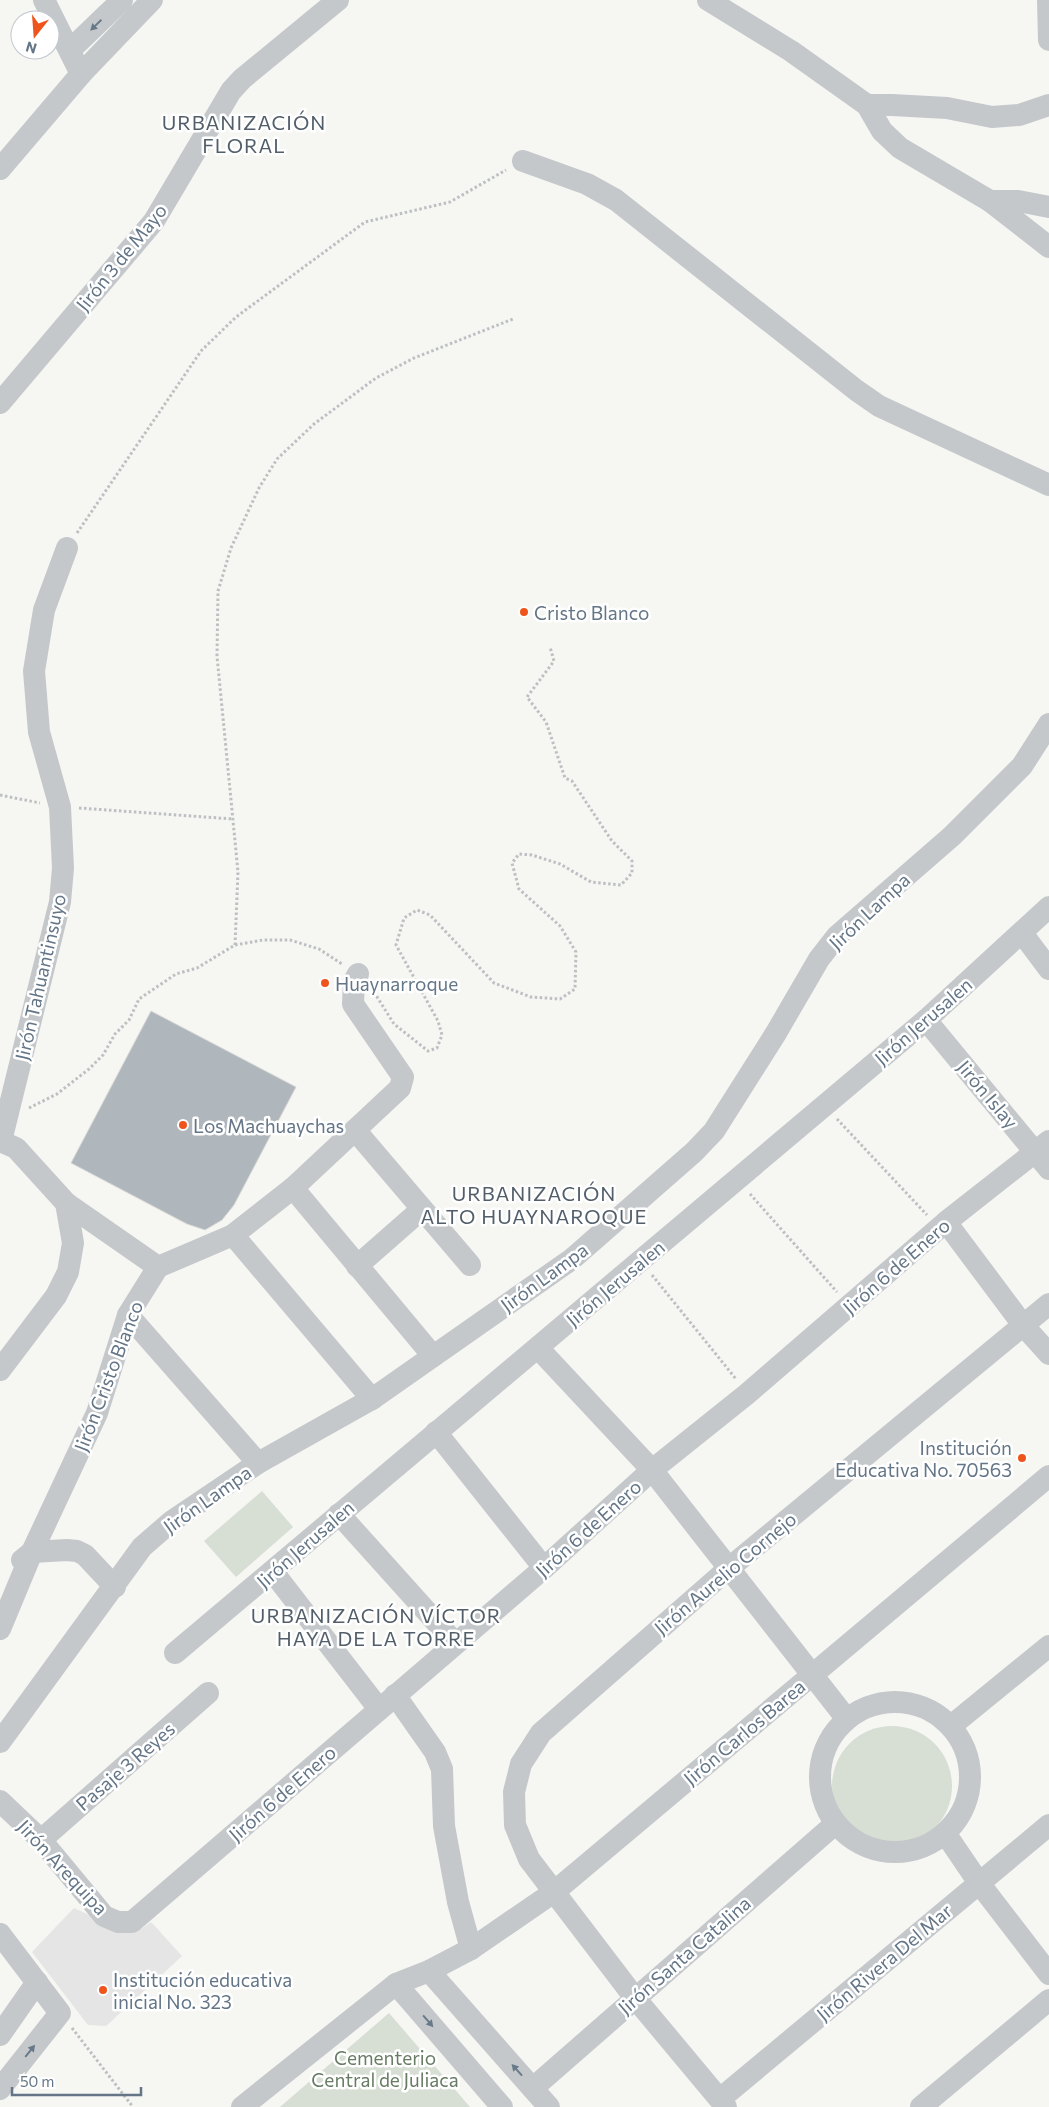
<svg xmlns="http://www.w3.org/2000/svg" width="1049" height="2107" font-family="Commissioner,sans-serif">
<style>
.built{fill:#e4e5e4}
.green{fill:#d7ded3}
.building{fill:#afb6bc;stroke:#d8d8d5}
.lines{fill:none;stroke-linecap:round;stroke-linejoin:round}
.path{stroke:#bdc0c2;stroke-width:3;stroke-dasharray:2.5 2.5;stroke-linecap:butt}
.minor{stroke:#c4c8cb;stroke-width:22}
.oneway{fill:#687989}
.poi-dot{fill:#ee541b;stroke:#fff;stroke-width:2}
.labels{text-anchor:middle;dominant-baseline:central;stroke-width:5;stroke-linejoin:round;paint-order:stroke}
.street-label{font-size:19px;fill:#637586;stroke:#fff}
.poi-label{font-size:19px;fill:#637586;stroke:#fff;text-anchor:start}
.park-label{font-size:19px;fill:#677c63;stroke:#fff}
.neighbourhood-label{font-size:20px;letter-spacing:1px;fill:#525f6a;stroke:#fff}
</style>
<rect width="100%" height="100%" fill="#f6f6f3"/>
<!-- built -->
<path class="built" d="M74 1908 120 1929H141L151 1922 182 1956 106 2026 88 2025 32 1952Z"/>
<!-- green -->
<g class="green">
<path d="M262 1491 293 1527 236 1577 204 1541Z"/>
<circle cx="892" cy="1786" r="60"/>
<path d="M389 2013 470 2107H280Z"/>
</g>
<!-- building -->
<path class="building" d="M151 1011 296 1087 234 1205 222 1220 205 1230 187 1224 71 1163Z"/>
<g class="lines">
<!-- path -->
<g class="path">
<path d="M77 533 201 351 236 317 365 222 450 202 506 170"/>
<path d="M0 795 40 803"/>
<path d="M79 808 233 819"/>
<path d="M235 945 238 872 217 656 218 591 231 548 259 488 277 459 314 424 376 378 414 358 513 319"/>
<path d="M374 992 394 1024 428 1051 437 1048 442 1035 438 1021 396 945 404 918 417 910 430 915 494 983 531 997 560 999 575 989 576 952 560 926 519 889 512 863 519 854 532 855 560 864 591 882 621 885 632 873V861L612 841 572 781 565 778 546 722 527 697 554 661 550 647"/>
<path d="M29 1108 57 1094 89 1069 103 1055 115 1034 129 1020 139 999 176 974 197 968 235 945 263 940H290L319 949 342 964"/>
<path d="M837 1119 927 1215"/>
<path d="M750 1194 837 1292"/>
<path d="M652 1275 736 1379"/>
<path d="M72 2028 133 2107"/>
</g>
<!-- minor -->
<g class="minor">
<path d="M44 0 81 74"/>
<path d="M708 0 791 51 867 105 882 131 900 148 990 201 1049 247"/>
<path d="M1048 0 1049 40"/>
<path d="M70 50 122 0"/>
<path d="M867 105H892L947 108 992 117 1019 115 1049 105"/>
<path d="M523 161 587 184 616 200 856 390 879 406 1049 485"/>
<path d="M0 169 81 74 152 0"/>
<path d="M990 201H1018L1049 207"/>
<path d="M0 403 154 221 231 91 242 79 338 0"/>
<path d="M1022 933 1049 969"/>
<path d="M926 1020 1049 1169"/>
<path d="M355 1130 470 1265"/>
<path d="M0 1141 16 1148 66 1203 73 1243 68 1272 56 1296 0 1370"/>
<path d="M1 1141 60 902 63 868 60 807 39 732 34 671 44 610 67 548"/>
<path d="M293 1188 433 1356"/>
<path d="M66 1203 158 1267"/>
<path d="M946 1222 1023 1325 1049 1354"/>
<path d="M233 1235 372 1399"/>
<path d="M357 1266 422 1209"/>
<path d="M128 1315 258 1463"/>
<path d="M538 1348 652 1470 846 1718"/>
<path d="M436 1432 544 1568"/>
<path d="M339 1514 455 1643"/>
<path d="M22 1560 32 1552 67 1550 77 1551 85 1555 115 1587"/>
<path d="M273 1572 379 1709"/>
<path d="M0 1629 32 1552 97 1413 128 1315 158 1267 233 1235 293 1188 400 1088 403 1077 353 1004 354 981 358 974"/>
<path d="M175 1653 926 1020 1049 907"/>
<path d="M395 1695 435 1752 442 1769 444 1826 458 1902 471 1949"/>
<circle cx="895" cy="1777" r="75"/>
<path d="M951 1726 1049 1646"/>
<path d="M0 1742 142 1547 172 1521 258 1463 372 1399 572 1259 694 1152 714 1131 776 1033 819 959 837 936 952 836 1022 766 1049 724"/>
<path d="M0 1801 41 1840 104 1916 118 1922H132L544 1568 652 1470 747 1394 946 1222 1049 1141"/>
<path d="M945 1833 979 1883 1049 1974"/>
<path d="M41 1840 208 1693"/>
<path d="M0 1934 60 2013 0 2089"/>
<path d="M429 1971 549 2107"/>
<path d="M396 1984 502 2107"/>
<path d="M0 2035 37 1982"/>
<path d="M533 2088 835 1824"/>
<path d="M720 2099 1049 1825"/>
<path d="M242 2107 396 1984 429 1971 471 1949 554 1892 1049 1476"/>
<path d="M726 2107 635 1998 529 1859 515 1825 514 1792 521 1764 541 1733 728 1569 1049 1304"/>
<path d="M921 2107 1049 2000"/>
</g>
</g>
<!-- one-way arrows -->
<defs><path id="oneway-solid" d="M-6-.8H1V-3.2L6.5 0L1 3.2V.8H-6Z" transform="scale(1.25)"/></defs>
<g class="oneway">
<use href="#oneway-solid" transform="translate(96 25) rotate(136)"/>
<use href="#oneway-solid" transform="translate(428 2021) rotate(49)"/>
<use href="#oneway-solid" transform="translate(30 2051) rotate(-51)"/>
<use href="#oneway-solid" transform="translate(517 2070) rotate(-132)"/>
</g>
<!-- markers -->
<g class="poi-dot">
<circle cx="524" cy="612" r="5"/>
<circle cx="325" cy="983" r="5"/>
<circle cx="183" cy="1125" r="5"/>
<circle cx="1022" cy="1458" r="5"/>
<circle cx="103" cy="1990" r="5"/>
</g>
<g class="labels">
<!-- street labels -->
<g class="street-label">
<text transform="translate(121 257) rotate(-51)">Jirón 3 de Mayo</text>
<text transform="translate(869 911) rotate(-43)">Jirón Lampa</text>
<text transform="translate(40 977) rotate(-77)">Jirón Tahuantinsuyo</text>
<text transform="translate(923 1021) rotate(-41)">Jirón Jerusalen</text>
<text transform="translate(988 1094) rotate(50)">Jirón Islay</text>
<text transform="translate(896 1266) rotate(-41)">Jirón 6 de Enero</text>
<text transform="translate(544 1277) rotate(-36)">Jirón Lampa</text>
<text transform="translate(615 1283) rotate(-40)">Jirón Jerusalen</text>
<text transform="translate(108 1376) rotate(-69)">Jirón Cristo Blanco</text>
<text transform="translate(207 1499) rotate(-35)">Jirón Lampa</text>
<text transform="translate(588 1528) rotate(-42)">Jirón 6 de Enero</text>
<text transform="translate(305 1544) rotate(-41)">Jirón Jerusalen</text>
<text transform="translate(725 1573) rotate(-40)">Jirón Aurelio Cornejo</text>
<text transform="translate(744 1732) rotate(-40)">Jirón Carlos Barea</text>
<text transform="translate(125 1766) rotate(-41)">Pasaje 3 Reyes</text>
<text transform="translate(282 1793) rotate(-41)">Jirón 6 de Enero</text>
<text transform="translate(63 1867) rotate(47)">Jirón Arequipa</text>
<text transform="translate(684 1955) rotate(-41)">Jirón Santa Catalina</text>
<text transform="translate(884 1962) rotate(-40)">Jirón Rivera Del Mar</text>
</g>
<!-- poi labels -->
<g class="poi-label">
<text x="534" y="612">Cristo Blanco</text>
<text x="335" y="983">Huaynarroque</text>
<text x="193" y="1125">Los Machuaychas</text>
<text x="1012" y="1447" text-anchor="end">Institución<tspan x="1012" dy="22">Educativa No. 70563</tspan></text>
<text x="113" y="1979">Institución educativa<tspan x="113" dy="22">inicial No. 323</tspan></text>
</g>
<!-- park labels -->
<g class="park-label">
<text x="385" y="2057">Cementerio<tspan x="385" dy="22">Central de Juliaca</tspan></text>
</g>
<!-- neighbourhood labels -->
<g class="neighbourhood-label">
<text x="244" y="122">URBANIZACIÓN<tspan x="244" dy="23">FLORAL</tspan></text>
<text x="534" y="1193">URBANIZACIÓN<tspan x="534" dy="23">ALTO HUAYNAROQUE</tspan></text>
<text x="376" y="1615">URBANIZACIÓN VÍCTOR<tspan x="376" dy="23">HAYA DE LA TORRE</tspan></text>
</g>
</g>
<!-- north arrow -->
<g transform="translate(35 35) rotate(197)"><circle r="24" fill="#ffffff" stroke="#c1c8cf"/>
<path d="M0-4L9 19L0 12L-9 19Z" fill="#ee541b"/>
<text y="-8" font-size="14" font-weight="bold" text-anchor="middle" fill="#637586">N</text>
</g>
<!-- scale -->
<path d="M12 2087v8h129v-8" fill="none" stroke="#637586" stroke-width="2.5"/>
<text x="20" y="2087" font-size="15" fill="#637586" stroke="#ffffff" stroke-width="4" paint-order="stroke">50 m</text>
</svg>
